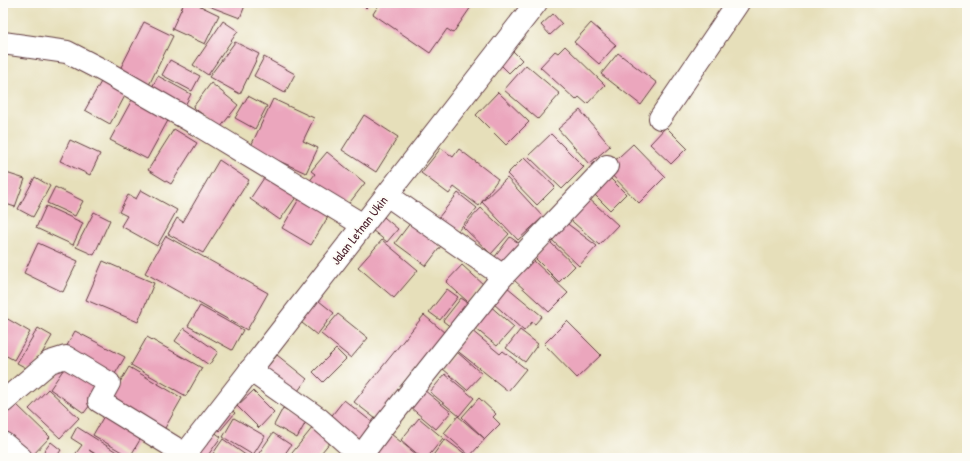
<svg xmlns="http://www.w3.org/2000/svg" width="970" height="461" font-family="'Patrick Hand',sans-serif">
<style>
.building{fill:#eba6bd}
.lines{fill:none;stroke-linecap:round;stroke-linejoin:round}
.minor-casing{stroke:#613c40;stroke-width:24}
.minor{stroke:#fff;stroke-width:22}
.labels{text-anchor:middle;dominant-baseline:central;stroke-width:4;stroke-linejoin:round;paint-order:stroke}
.street-label{font-size:13px;fill:#4a1f2b;stroke:#fdfcf7}
</style>
<rect width="100%" height="100%" fill="#fdfcf7"/>
<filter id="ink" filterUnits="userSpaceOnUse"><feTurbulence type="fractalNoise" baseFrequency=".025" numOctaves="2"/><feDisplacementMap in="SourceGraphic" scale="8" xChannelSelector="R" yChannelSelector="G"/><feConvolveMatrix kernelMatrix="1 2 1 2 8 2 1 2 1" color-interpolation-filters="sRGB"/></filter>
<filter id="wash" filterUnits="userSpaceOnUse"><feTurbulence type="fractalNoise" baseFrequency=".012" numOctaves="4" result="noise"/><feDisplacementMap in="SourceGraphic" scale="16" xChannelSelector="R" yChannelSelector="G"/><feGaussianBlur stdDeviation="0.9" result="paint"/><feColorMatrix in="noise" values="0 0 0 0 0 0 0 0 0 0 0 0 0 0 0 0 0 1.4 0 .05"/><feComposite in="paint" operator="in"/></filter>
<g filter="url(#wash)">
<rect width="100%" height="100%" fill="#e6dfba"/>
<g id="blocks">
<!-- building -->
<g class="building">
<path d="M184 3H194L219 15 205 44 172 29Z"/>
<path d="M207 3H246L240 18 206 5Z"/>
<path d="M361 3H371L366 8Z"/>
<path d="M380 3H465L471 7 453 33 447 29 430 53 373 14Z"/>
<path d="M553 14 562 24 550 35 541 25Z"/>
<path d="M223 21 238 31 208 75 193 65Z"/>
<path d="M144 22 173 36 147 89 117 75Z"/>
<path d="M591 23 616 45 599 64 574 42Z"/>
<path d="M235 42 259 54 240 94 209 77Z"/>
<path d="M565 46 605 85 587 104 579 97 576 100 540 67 555 51 558 53Z"/>
<path d="M511 49 522 60 509 73 498 62Z"/>
<path d="M618 53 657 83 641 105 601 74Z"/>
<path d="M264 57 295 74 285 93 254 76Z"/>
<path d="M170 60 200 76 192 91 162 75Z"/>
<path d="M526 65 560 94 538 119 504 90Z"/>
<path d="M158 76 191 94 181 113 148 95Z"/>
<path d="M102 80 126 94 110 124 85 110Z"/>
<path d="M211 83 238 105 220 128 193 107Z"/>
<path d="M498 92 529 122 506 145 476 115Z"/>
<path d="M134 96 171 115 147 159 110 140Z"/>
<path d="M248 96 267 106 255 129 235 118Z"/>
<path d="M273 99 314 118 303 141 318 148 306 173 250 148Z"/>
<path d="M580 110 610 146 589 164 558 129Z"/>
<path d="M364 115 398 137 376 172 342 150Z"/>
<path d="M666 127 687 148 671 164 650 144Z"/>
<path d="M174 129 197 143 171 184 148 170Z"/>
<path d="M551 134 584 167 562 189 528 156Z"/>
<path d="M70 140 100 154 90 175 60 161Z"/>
<path d="M633 144 665 177 639 203 606 169Z"/>
<path d="M441 148 453 157 459 149 498 179 479 206 454 187 449 194 421 173Z"/>
<path d="M327 152 365 183 343 211 306 186 315 174 311 171Z"/>
<path d="M524 157 555 187 537 205 507 174Z"/>
<path d="M219 160 249 180 203 253 168 234 177 218 183 222Z"/>
<path d="M3 172 25 179 15 207 3 203Z"/>
<path d="M268 172 299 193 280 220 250 199Z"/>
<path d="M35 177 50 186 33 217 18 209Z"/>
<path d="M507 178 543 217 518 240 482 202Z"/>
<path d="M610 178 626 194 610 210 594 194Z"/>
<path d="M55 187 83 201 75 216 47 203Z"/>
<path d="M141 190 177 210 157 246 121 226 127 216 119 212 128 195 136 199Z"/>
<path d="M458 193 477 208 453 237 435 222Z"/>
<path d="M302 194 331 212 311 245 282 228Z"/>
<path d="M586 196 618 225 599 245 566 216Z"/>
<path d="M46 206 83 223 73 245 36 228Z"/>
<path d="M481 208 509 234 491 254 463 227Z"/>
<path d="M94 212 110 220 94 255 76 247Z"/>
<path d="M378 212 398 229 387 242 367 226Z"/>
<path d="M411 222 441 246 426 266 395 243Z"/>
<path d="M565 222 597 246 579 266 550 238Z"/>
<path d="M166 236 268 293 247 330 145 273Z"/>
<path d="M510 237 520 244 505 266 494 258Z"/>
<path d="M382 240 418 270 394 298 358 267Z"/>
<path d="M550 242 575 266 559 282 534 257Z"/>
<path d="M38 243 78 261 63 292 24 273Z"/>
<path d="M533 260 568 293 549 312 514 280Z"/>
<path d="M103 261 154 283 138 322 86 300Z"/>
<path d="M462 265 484 285 468 302 446 282Z"/>
<path d="M507 287 542 316 535 324 532 322 524 331 493 303Z"/>
<path d="M447 289 458 297 440 320 429 312Z"/>
<path d="M314 297 334 313 317 335 297 319Z"/>
<path d="M461 298 470 304 452 328 443 321Z"/>
<path d="M488 304 514 327 497 346 470 324Z"/>
<path d="M200 306 243 330 232 350 188 326Z"/>
<path d="M338 314 368 338 351 358 321 334Z"/>
<path d="M424 315 445 333 376 419 354 402Z"/>
<path d="M6 318 30 332 14 360 3 354V322Z"/>
<path d="M567 321 601 355 577 378 544 344Z"/>
<path d="M38 328 52 336 32 371 17 363Z"/>
<path d="M184 328 218 352 209 365 175 341Z"/>
<path d="M471 330 500 354 503 351 526 369 508 391 455 349Z"/>
<path d="M520 330 538 344 525 362 506 348Z"/>
<path d="M75 331 125 357 112 379 63 353Z"/>
<path d="M147 337 202 368 186 396 131 365Z"/>
<path d="M336 349 346 359 323 382 313 372Z"/>
<path d="M457 352 482 374 467 390 442 368Z"/>
<path d="M277 355 307 379 295 395 264 371Z"/>
<path d="M70 360 105 385 84 413 50 389Z"/>
<path d="M129 367 182 398 161 435 107 404Z"/>
<path d="M445 374 474 398 459 416 430 392Z"/>
<path d="M48 389 79 418 60 438 29 409Z"/>
<path d="M424 390 451 412 436 429 410 407Z"/>
<path d="M253 391 274 412 259 428 237 406Z"/>
<path d="M479 398 496 414 493 417 500 424 485 439 462 417Z"/>
<path d="M344 400 377 426 361 445 329 419Z"/>
<path d="M15 403 50 437 30 458 3 438V415Z"/>
<path d="M226 405 235 413 220 431 211 423Z"/>
<path d="M283 408 307 420 297 438 274 425Z"/>
<path d="M108 409 145 431 130 457 93 435Z"/>
<path d="M458 416 485 439 470 456 444 433Z"/>
<path d="M234 418 265 436 253 455 223 437Z"/>
<path d="M419 418 443 438 427 458H422L401 440Z"/>
<path d="M77 427 126 458H102L89 450 100 458H77L74 456 82 445 71 438Z"/>
<path d="M313 427 331 441 317 458H288Z"/>
<path d="M209 428 221 437 206 458H203L193 451Z"/>
<path d="M273 433 291 445 282 458H260L257 456Z"/>
<path d="M391 434 421 458H383L376 452Z"/>
<path d="M223 439 247 456 245 458H210Z"/>
<path d="M445 439 464 453 460 458H431Z"/>
<path d="M51 442 61 450 57 456 60 458H39Z"/>
</g>
</g>
</g>
<g filter="url(#ink)">
<use href="#blocks" fill-opacity="0" stroke="#613c40" stroke-width="1"/>
<g class="lines">
<!-- minor casing -->
<g class="minor-casing">
<g id="minor">
<path d="M3 43 67 52 104 71 198 125 363 225"/>
<path d="M660 118 738 3"/>
<path d="M387 195 503 276"/>
<path d="M250 370 318 418 361 456 381 429 503 276 607 166"/>
<path d="M3 402 50 362 66 357 109 383 99 401 185 454"/>
<path d="M3 443 21 458"/>
<path d="M182 458 536 3"/>
</g>
</g>
<!-- minor -->
<use href="#minor" class="minor"/>
</g>
</g>
<g class="labels">
<!-- street labels -->
<g class="street-label">
<text transform="translate(359 230) rotate(-52)">Jalan Letnan Ukin</text>
</g>
</g>
<!-- margin -->
<rect width="970" height="461" fill="none" stroke="#fdfcf7" stroke-width="16"/>
</svg>
